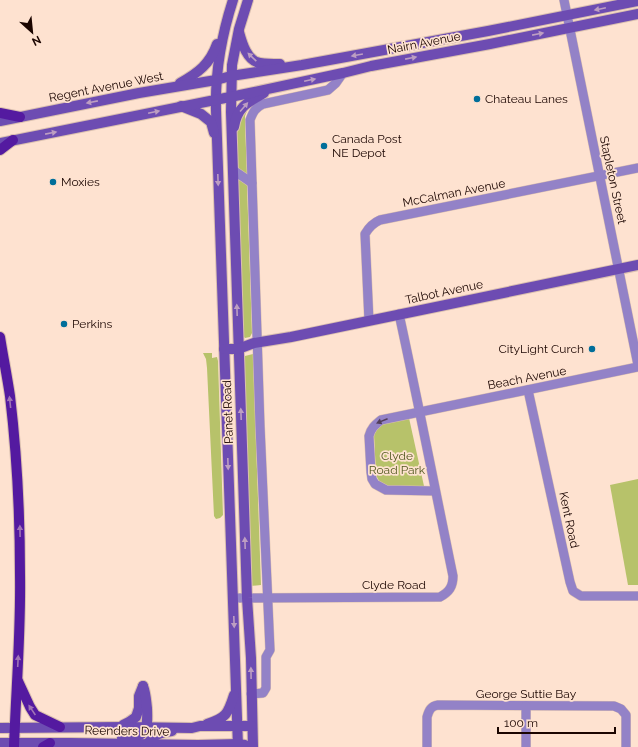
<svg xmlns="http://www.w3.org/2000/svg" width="638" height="747" font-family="Raleway,sans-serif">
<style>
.green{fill:#b7c26a}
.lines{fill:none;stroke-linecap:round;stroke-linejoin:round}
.street-casing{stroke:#dabfaf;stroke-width:10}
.secondary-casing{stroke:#dabfaf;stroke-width:12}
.primary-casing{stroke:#dabfaf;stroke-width:12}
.street{stroke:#9382c7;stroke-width:9}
.secondary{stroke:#6d4cb2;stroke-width:10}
.primary{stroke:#541aa0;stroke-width:10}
.oneway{fill:#bd9ec2}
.oneway2{fill:#a074b6}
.oneway3{fill:#513d5a}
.poi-dot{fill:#006e9a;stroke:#fee2d0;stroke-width:1.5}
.labels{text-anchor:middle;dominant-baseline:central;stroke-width:3.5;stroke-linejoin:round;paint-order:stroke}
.street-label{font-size:12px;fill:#1b0500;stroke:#fee2d0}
.poi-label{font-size:12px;fill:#1b0500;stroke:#fee2d0;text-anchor:start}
.park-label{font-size:12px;fill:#51581f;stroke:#fee2d0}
</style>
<rect width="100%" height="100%" fill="#fee2d0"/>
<!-- green -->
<g class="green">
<path d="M245 109 247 111 245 116V122L247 174V175L239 171 236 166 235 133Z"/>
<path d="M237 178 246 183 247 186 252 333 250 337 245 338 242 335Z"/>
<path d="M203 353H212V358L217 357 218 361 223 515 220 518 216 519 214 516 207 368 206 359Z"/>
<path d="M253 354 261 585 250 586 243 360 245 356Z"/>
<path d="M409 418 424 486H388L380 483 376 475 374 435 377 429 382 424Z"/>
<path d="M638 479V585H628L610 485Z"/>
</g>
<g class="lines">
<!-- street casing -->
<g class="street-casing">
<g id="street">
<path d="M564 0 638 365"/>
<path d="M233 170 252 183"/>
<path d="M369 321 365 234C369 227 373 223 380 220L638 168"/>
<path d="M528 390 570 582 573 591 581 596H638"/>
<path d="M435 491 386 490 375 484 372 479 371 472 369 436C371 428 375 425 381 420L638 367"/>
<path d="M233 598 440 597C449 592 453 587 453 576 435 489 418 401 399 314"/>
<path d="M251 694 263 693 266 688V657L270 650 260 426 250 120C253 112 255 108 263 104L328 90 336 83 343 73"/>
<path d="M427 747V717C429 710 431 706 438 705L614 706 621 709 626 715V747"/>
<path d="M526 747V706"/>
</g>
</g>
<!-- secondary casing -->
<g class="secondary-casing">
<g id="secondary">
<path d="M233 0C221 37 215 71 216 110L238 747"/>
<path d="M248 0 239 29 232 65 231 112 247 598 251 658 253 747"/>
<path d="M239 32C242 43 247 61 260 63 267 64 274 64 280 64"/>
<path d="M180 83C198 73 210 64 217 44"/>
<path d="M181 106 201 114 211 122 214 133"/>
<path d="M0 121 139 93 216 80 231 76 302 65 488 31 638 1"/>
<path d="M234 127C237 107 248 102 264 93"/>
<path d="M0 143 240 95 343 73 371 66 490 44 638 14"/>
<path d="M224 349H238L254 343 291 337 638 265"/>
<path d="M207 724C226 718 228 714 234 695"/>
<path d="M123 725 129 722 136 717 139 708V696L143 686"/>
<path d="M0 728 125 727 192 728 200 726H252"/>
<path d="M122 738C147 738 148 730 147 708 146 700 146 694 143 686"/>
<path d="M0 743H71L198 745 238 744 245 745"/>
<path d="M145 747C154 735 157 733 172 731"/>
</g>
</g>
<!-- primary casing -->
<g class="primary-casing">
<g id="primary">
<path d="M0 113 20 117"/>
<path d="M0 150 13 140"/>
<path d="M0 337C3 356 7 376 10 396 17 455 20 515 20 575 21 632 16 690 14 747"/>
<path d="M18 681 30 707 35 715 60 727"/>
<path d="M43 747 50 743"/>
</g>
</g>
<!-- street -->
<use href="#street" class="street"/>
<!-- secondary -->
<use href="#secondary" class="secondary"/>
<!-- primary -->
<use href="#primary" class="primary"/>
</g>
<!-- one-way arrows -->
<defs><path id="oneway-solid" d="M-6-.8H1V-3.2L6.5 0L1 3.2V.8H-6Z"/></defs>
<g class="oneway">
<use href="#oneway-solid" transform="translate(600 9) rotate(168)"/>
<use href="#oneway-solid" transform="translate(538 34) rotate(-11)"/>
<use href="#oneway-solid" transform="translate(357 55) rotate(170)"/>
<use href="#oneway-solid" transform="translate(252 57) rotate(-136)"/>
<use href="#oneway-solid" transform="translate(411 58) rotate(-11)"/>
<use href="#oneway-solid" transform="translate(310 80) rotate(-12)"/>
<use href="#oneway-solid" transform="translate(92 102) rotate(169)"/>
<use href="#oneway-solid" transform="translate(244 107) rotate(-49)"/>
<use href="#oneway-solid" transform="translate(154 112) rotate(-12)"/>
<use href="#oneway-solid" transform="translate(51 133) rotate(-11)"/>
<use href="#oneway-solid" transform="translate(218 180) rotate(88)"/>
<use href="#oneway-solid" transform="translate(237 310) rotate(-92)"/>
<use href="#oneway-solid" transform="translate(241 414) rotate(-92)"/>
<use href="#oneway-solid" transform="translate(228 464) rotate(88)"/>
<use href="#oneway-solid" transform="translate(245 543) rotate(-92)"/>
<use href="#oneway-solid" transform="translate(234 622) rotate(88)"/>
<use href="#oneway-solid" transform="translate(251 673) rotate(-91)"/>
</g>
<g class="oneway2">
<use href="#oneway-solid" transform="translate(10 402) rotate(-96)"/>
<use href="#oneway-solid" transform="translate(20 531) rotate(-91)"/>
<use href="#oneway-solid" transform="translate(18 661) rotate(-87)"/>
<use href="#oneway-solid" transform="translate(32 710) rotate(-124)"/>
</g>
<use class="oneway3" href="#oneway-solid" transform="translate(382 421) rotate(158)"/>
<!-- markers -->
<g class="poi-dot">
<circle cx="477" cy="99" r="4"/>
<circle cx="324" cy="146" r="4"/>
<circle cx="53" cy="182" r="4"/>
<circle cx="64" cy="324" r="4"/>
<circle cx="592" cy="349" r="4"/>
</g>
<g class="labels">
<!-- street labels -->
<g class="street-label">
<text transform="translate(424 43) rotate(-11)">Nairn Avenue</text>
<text transform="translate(106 87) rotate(-11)">Regent Avenue West</text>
<text transform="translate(613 180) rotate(78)">Stapleton Street</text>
<text transform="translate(454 193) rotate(-11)">McCalman Avenue</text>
<text transform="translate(444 292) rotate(-12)">Talbot Avenue</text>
<text transform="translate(527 378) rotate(-11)">Beach Avenue</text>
<text transform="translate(228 412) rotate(-92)">Panet Road</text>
<text transform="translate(569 520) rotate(78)">Kent Road</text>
<text x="394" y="585">Clyde Road</text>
<text x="526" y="694">George Suttie Bay</text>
<text transform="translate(127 731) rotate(1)">Reenders Drive</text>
</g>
<!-- poi labels -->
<g class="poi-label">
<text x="485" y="99">Chateau Lanes</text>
<text x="332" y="139">Canada Post<tspan x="332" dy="14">NE Depot</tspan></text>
<text x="61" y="182">Moxies</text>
<text x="72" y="324">Perkins</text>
<text x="584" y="349" text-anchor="end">CityLight Curch</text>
</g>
<!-- park labels -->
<g class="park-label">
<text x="397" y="456">Clyde<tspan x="397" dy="14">Road Park</tspan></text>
</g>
</g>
<!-- north arrow -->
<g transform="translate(32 32) rotate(153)" stroke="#fee2d0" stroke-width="3" paint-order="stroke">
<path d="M0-3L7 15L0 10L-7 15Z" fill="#1b0500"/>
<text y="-6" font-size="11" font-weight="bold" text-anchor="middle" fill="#1b0500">N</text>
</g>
<!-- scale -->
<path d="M498 727v6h117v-6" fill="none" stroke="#1b0500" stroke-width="2"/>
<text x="504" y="727" font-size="12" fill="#1b0500" stroke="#fee2d0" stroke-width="3" paint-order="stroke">100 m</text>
</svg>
